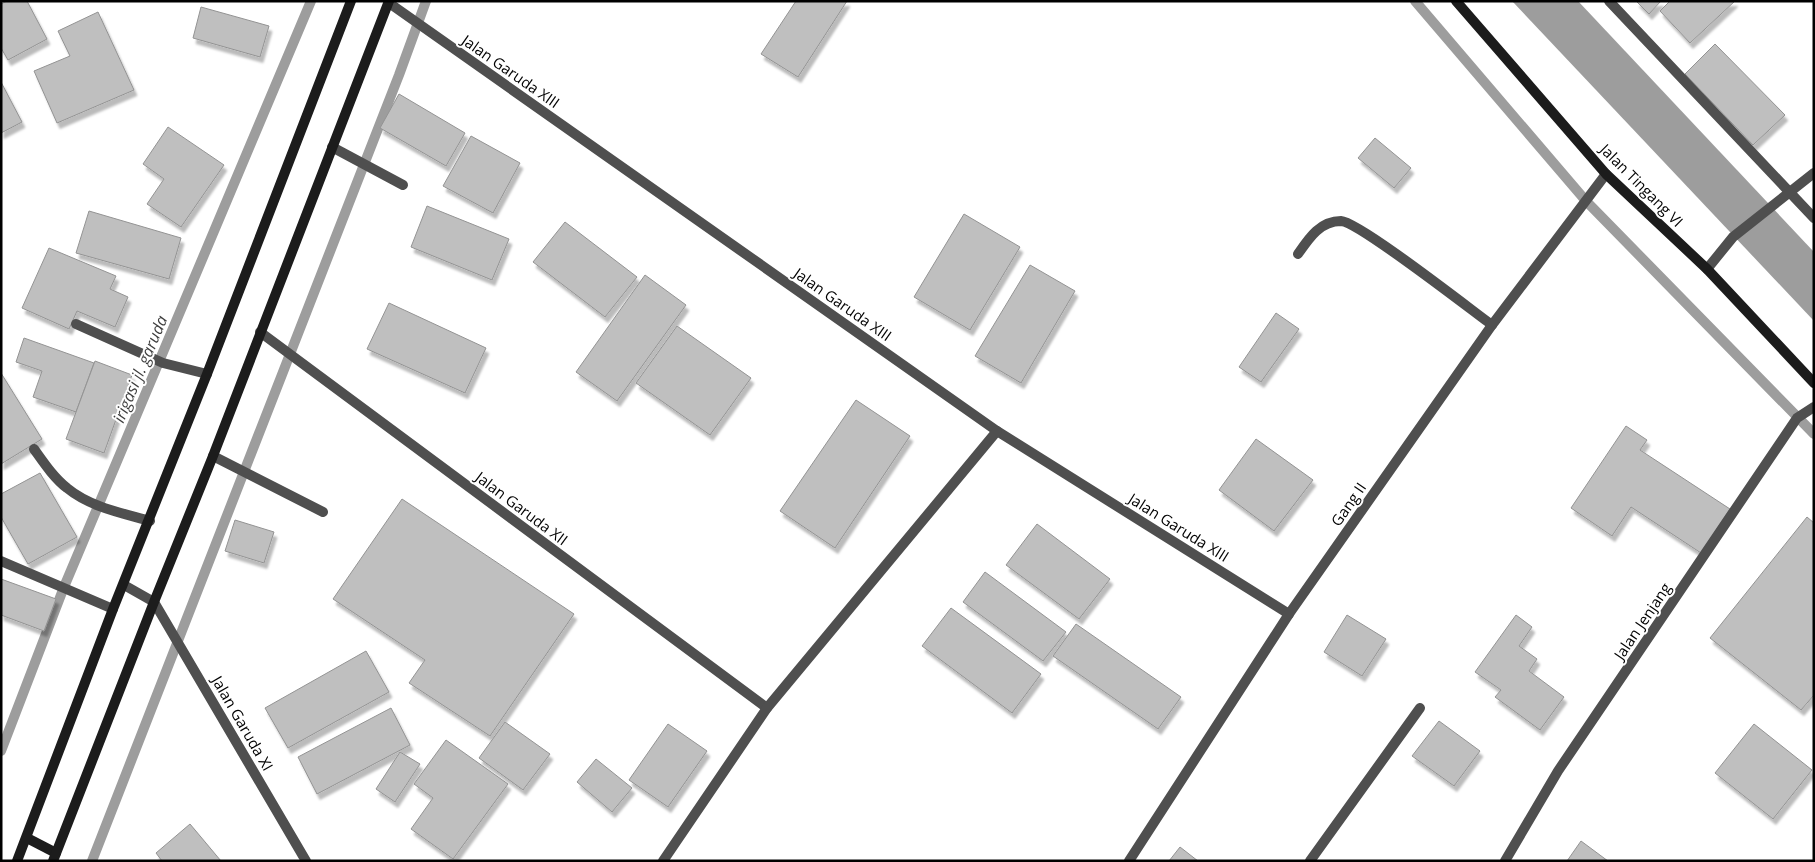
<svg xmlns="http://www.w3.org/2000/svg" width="1815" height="862" font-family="'Open Sans',sans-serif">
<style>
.water{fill:#9d9d9d}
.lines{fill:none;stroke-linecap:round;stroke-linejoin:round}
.stream{stroke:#9d9d9d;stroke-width:10}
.building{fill:#bfbfbf;stroke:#939393;filter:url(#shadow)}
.lane{stroke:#4f4f4f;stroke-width:10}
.street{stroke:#4f4f4f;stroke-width:10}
.secondary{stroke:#1c1c1c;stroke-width:10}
.labels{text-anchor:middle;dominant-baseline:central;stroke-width:4;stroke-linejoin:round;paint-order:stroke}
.street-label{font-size:15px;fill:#000;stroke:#fff}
.water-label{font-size:16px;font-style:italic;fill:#3e3e3e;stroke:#fff}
</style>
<defs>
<filter id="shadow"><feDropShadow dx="3" dy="5.5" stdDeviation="1" flood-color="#0004"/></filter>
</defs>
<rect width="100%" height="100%" fill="#fff"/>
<!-- water -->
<path class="water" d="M1512 1H1578L1814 252V321Z"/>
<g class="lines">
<!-- stream -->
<g class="stream">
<path d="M1415 1 1586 201 1814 434"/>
<path d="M1 751 64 587 311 1"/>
<path d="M92 861 399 75 426 1"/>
</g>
</g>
<!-- building -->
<g class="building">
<path d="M7 1H27L47 39 8 60 1 48V4Z"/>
<path d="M796 1H847L798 77 761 54Z"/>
<path d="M1636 1H1661L1649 14Z"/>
<path d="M1670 1H1735L1690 43 1660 11Z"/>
<path d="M201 7 269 26 260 57 193 38Z"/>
<path d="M98 12 134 90 57 123 34 71 70 56 58 31Z"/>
<path d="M1715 44 1785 115 1753 145 1685 74Z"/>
<path d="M1 82 22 122 1 133Z"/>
<path d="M399 94 465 133 446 166 380 128Z"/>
<path d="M168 127 224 165 181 227 147 204 164 179 143 164Z"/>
<path d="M471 136 520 163 493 213 443 186Z"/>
<path d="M1375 138 1411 168 1394 188 1358 158Z"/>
<path d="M427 206 509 239 492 280 411 247Z"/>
<path d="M89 211 181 238 169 279 76 253Z"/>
<path d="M964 214 1020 247 970 330 914 297Z"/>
<path d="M565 222 637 277 605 317 533 262Z"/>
<path d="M49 248 116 276 110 289 128 297 115 327 77 311 69 329 22 308Z"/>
<path d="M1030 265 1075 291 1021 383 975 356Z"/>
<path d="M645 275 686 305 617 401 576 372Z"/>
<path d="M389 303 486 348 465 393 367 349Z"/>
<path d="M1276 313 1299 329 1261 382 1239 367Z"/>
<path d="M677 326 751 378 710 435 636 383Z"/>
<path d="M24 338 94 363 76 412 33 397 42 371 16 362Z"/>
<path d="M95 361 132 375 104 453 66 439Z"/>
<path d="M1 373 42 439 1 464Z"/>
<path d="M856 400 910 436 835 548 780 511Z"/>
<path d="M1626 426 1647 440 1640 450 1730 509 1701 553 1631 507 1612 536 1571 508Z"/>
<path d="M1256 439 1313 480 1274 531 1219 490Z"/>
<path d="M40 473 77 537 28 564 1 517V494Z"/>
<path d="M402 499 574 614 490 736 409 683 425 660 333 599Z"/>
<path d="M1807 517 1814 523V695L1801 710 1710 638Z"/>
<path d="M235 520 274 532 264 563 225 551Z"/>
<path d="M1037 524 1110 579 1079 619 1006 565Z"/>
<path d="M985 572 1066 632 1043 661 963 602Z"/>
<path d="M1 579 56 599 44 631 1 615Z"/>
<path d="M951 608 1041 674 1012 713 922 646Z"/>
<path d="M1347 615 1386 639 1362 676 1324 652Z"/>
<path d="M1516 615 1532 627 1519 646 1537 659 1529 671 1564 697 1540 730 1495 697 1501 690 1475 672Z"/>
<path d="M1076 624 1181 697 1158 729 1053 656Z"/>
<path d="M366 651 389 692 288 748 265 708Z"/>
<path d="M391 708 410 745 317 794 298 757Z"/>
<path d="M1439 721 1480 751 1454 786 1412 756Z"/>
<path d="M505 722 550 754 523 790 479 758Z"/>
<path d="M668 724 707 751 668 807 629 780Z"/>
<path d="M1754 724 1812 770 1773 819 1715 773Z"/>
<path d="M446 740 508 784 453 859 411 829 433 798 414 784Z"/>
<path d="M400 752 420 764 395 802 376 789Z"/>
<path d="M596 759 632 788 612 812 577 782Z"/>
<path d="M190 824 221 861H162L156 853Z"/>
<path d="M1581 841 1608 861H1567Z"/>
<path d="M1180 847 1198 861H1169Z"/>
</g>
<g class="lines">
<!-- lane -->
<path class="lane" d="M213 456 323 512"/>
<!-- street -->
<g class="street">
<path d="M1609 1 1814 218"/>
<path d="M389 3 997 431 1289 614"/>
<path d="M332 147 403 185"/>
<path d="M1298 254C1309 238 1320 221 1341 221 1359 222 1470 309 1492 325"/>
<path d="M1707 269 1733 237 1814 173"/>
<path d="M76 324 163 363 207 374"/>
<path d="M260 332 767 708"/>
<path d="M34 449C44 463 54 478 67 488 90 507 122 513 150 521"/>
<path d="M1 561 113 609"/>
<path d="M124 585 154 602 306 861"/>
<path d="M663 861 767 708 997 431"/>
<path d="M1129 861 1289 614 1492 325 1606 174"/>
<path d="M1310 861 1420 708"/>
<path d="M1505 861 1558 771 1797 418 1814 407"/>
</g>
<!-- secondary -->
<g class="secondary">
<path d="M1456 1 1606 174 1707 269 1814 383"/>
<path d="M27 838 56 853"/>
<path d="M17 861 113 609 207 374 351 1"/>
<path d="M53 861 154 602 213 456 389 1"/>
</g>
</g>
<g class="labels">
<!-- street labels -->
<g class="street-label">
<text transform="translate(511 71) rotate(35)">Jalan Garuda XIII</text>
<text transform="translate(1642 185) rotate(45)">Jalan Tingang VI</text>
<text transform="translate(843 304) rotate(35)">Jalan Garuda XIII</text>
<text transform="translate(1348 504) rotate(-55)">Gang II</text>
<text transform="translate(522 508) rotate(37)">Jalan Garuda XII</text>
<text transform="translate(1179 527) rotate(32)">Jalan Garuda XIII</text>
<text transform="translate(1642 621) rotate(-56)">Jalan Jenjang</text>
<text transform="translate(243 723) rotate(60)">Jalan Garuda XI</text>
</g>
<!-- water labels -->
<g class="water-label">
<text transform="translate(140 369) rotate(-67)">irigasi jl. garuda</text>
</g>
</g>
<!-- border -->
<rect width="1815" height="862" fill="none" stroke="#000000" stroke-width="5"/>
</svg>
